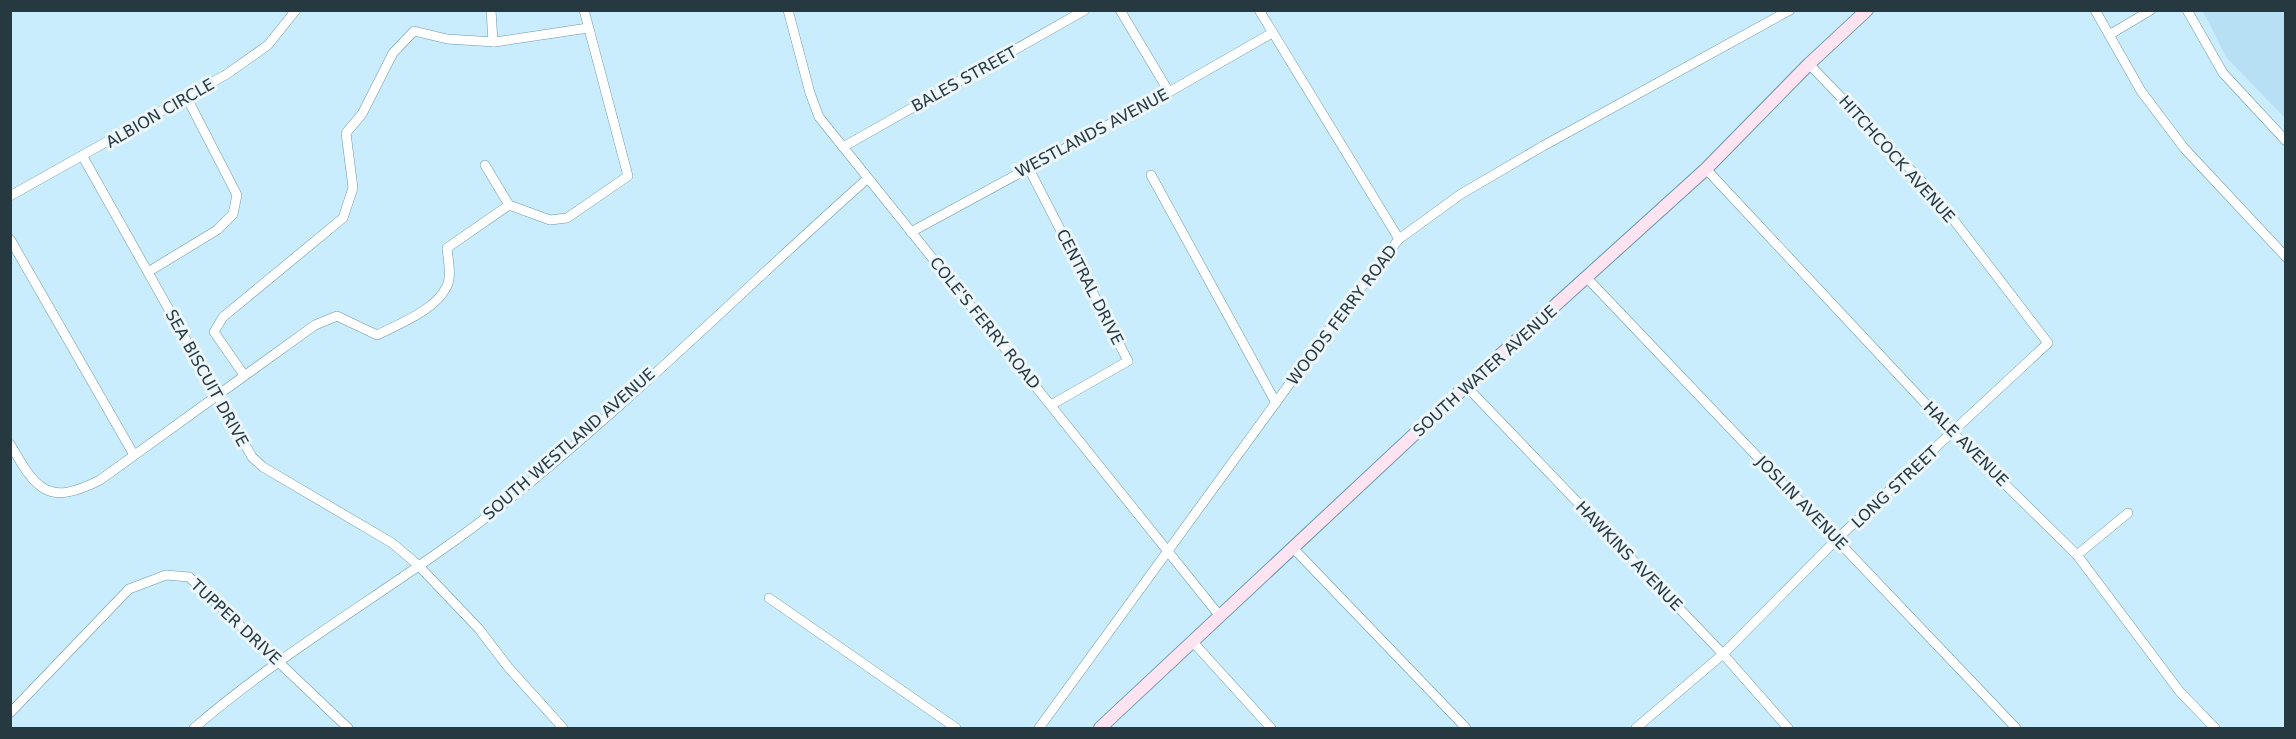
<svg xmlns="http://www.w3.org/2000/svg" width="2296" height="739" font-family="'DejaVu Sans',sans-serif">
<style>
.built{fill:#b7e0f4}
.lines{fill:none;stroke-linecap:round;stroke-linejoin:round}
.minor-casing{stroke:#6c97aa;stroke-width:10}
.secondary-casing{stroke:#6c97aa;stroke-width:14}
.minor{stroke:#fff;stroke-width:9}
.secondary{stroke:#fee3f1;stroke-width:12}
.labels{text-anchor:middle;dominant-baseline:central;stroke-width:6;stroke-linejoin:round;paint-order:stroke}
.street-label{font-size:16px;fill:#263840;stroke:#edf6fa}
</style>
<rect width="100%" height="100%" fill="#caedfe"/>
<!-- built -->
<path class="built" d="M2203 11H2285V118L2226 57Z"/>
<g class="lines">
<!-- minor casing -->
<g class="minor-casing">
<g id="minor">
<path d="M491 10 493 42"/>
<path d="M788 10 810 93 819 117 1219 615"/>
<path d="M1120 10 1169 92"/>
<path d="M1259 10 1399 239"/>
<path d="M2095 10 2141 91 2184 148 2286 257"/>
<path d="M2187 10 2223 73 2286 141"/>
<path d="M2109 35 2151 10"/>
<path d="M843 147 1085 10"/>
<path d="M83 157 252 457 263 467 392 543 418 565 479 629 508 667 563 728"/>
<path d="M485 165 509 205"/>
<path d="M1028 167 1128 361 1051 405"/>
<path d="M1706 169 1953 433 2077 555 2180 692 2215 728"/>
<path d="M1151 175 1276 403"/>
<path d="M10 196 227 74 268 45 296 10"/>
<path d="M911 232 1169 92 1272 33"/>
<path d="M10 239 134 455"/>
<path d="M148 272 217 230 233 214 237 195 187 98"/>
<path d="M1587 278 2016 728"/>
<path d="M244 375 214 332 223 317 343 218 353 188 346 133 362 114 393 53 414 31 447 39 495 42 588 28"/>
<path d="M1466 386 1723 654 1788 728"/>
<path d="M10 444C36 489 47 507 100 480L315 325 337 316 377 335C399 324 436 310 447 286 452 276 448 259 447 248L509 205 550 220 567 218 628 176 584 10"/>
<path d="M1293 548 1466 728"/>
<path d="M2077 555 2128 513"/>
<path d="M769 598 956 728"/>
<path d="M1192 641 1271 728"/>
<path d="M10 713 129 589 166 575 189 577 348 728"/>
<path d="M194 728C296 640 413 578 516 494 638 395 750 283 867 179"/>
<path d="M1039 728 1336 320 1399 239 1461 194 1543 146 1790 10"/>
<path d="M1636 728 1723 654 1837 539 2048 343 1933 193 1809 64"/>
</g>
</g>
<!-- secondary casing -->
<g class="secondary-casing">
<path id="secondary" d="M1100 728 1466 386 1706 169 1809 64 1867 10"/>
</g>
<!-- minor -->
<use href="#minor" class="minor"/>
<!-- secondary -->
<use href="#secondary" class="secondary"/>
</g>
<g class="labels">
<!-- street labels -->
<g class="street-label">
<text transform="translate(964 79) rotate(-29)">BALES STREET</text>
<text transform="translate(160 113) rotate(-30)">ALBION CIRCLE</text>
<text transform="translate(1092 133) rotate(-28)">WESTLANDS AVENUE</text>
<text transform="translate(1897 159) rotate(48)">HITCHCOCK AVENUE</text>
<text transform="translate(1090 287) rotate(63)">CENTRAL DRIVE</text>
<text transform="translate(1342 315) rotate(-53)">WOODS FERRY ROAD</text>
<text transform="translate(985 323) rotate(51)">COLE'S FERRY ROAD</text>
<text transform="translate(1485 371) rotate(-42)">SOUTH WATER AVENUE</text>
<text transform="translate(207 378) rotate(61)">SEA BISCUIT DRIVE</text>
<text transform="translate(569 444) rotate(-41)">SOUTH WESTLAND AVENUE</text>
<text transform="translate(1966 444) rotate(45)">HALE AVENUE</text>
<text transform="translate(1895 487) rotate(-43)">LONG STREET</text>
<text transform="translate(1802 503) rotate(46)">JOSLIN AVENUE</text>
<text transform="translate(1629 556) rotate(46)">HAWKINS AVENUE</text>
<text transform="translate(236 622) rotate(43)">TUPPER DRIVE</text>
</g>
</g>
<!-- border -->
<rect width="2296" height="739" fill="none" stroke="#263840" stroke-width="24"/>
</svg>
